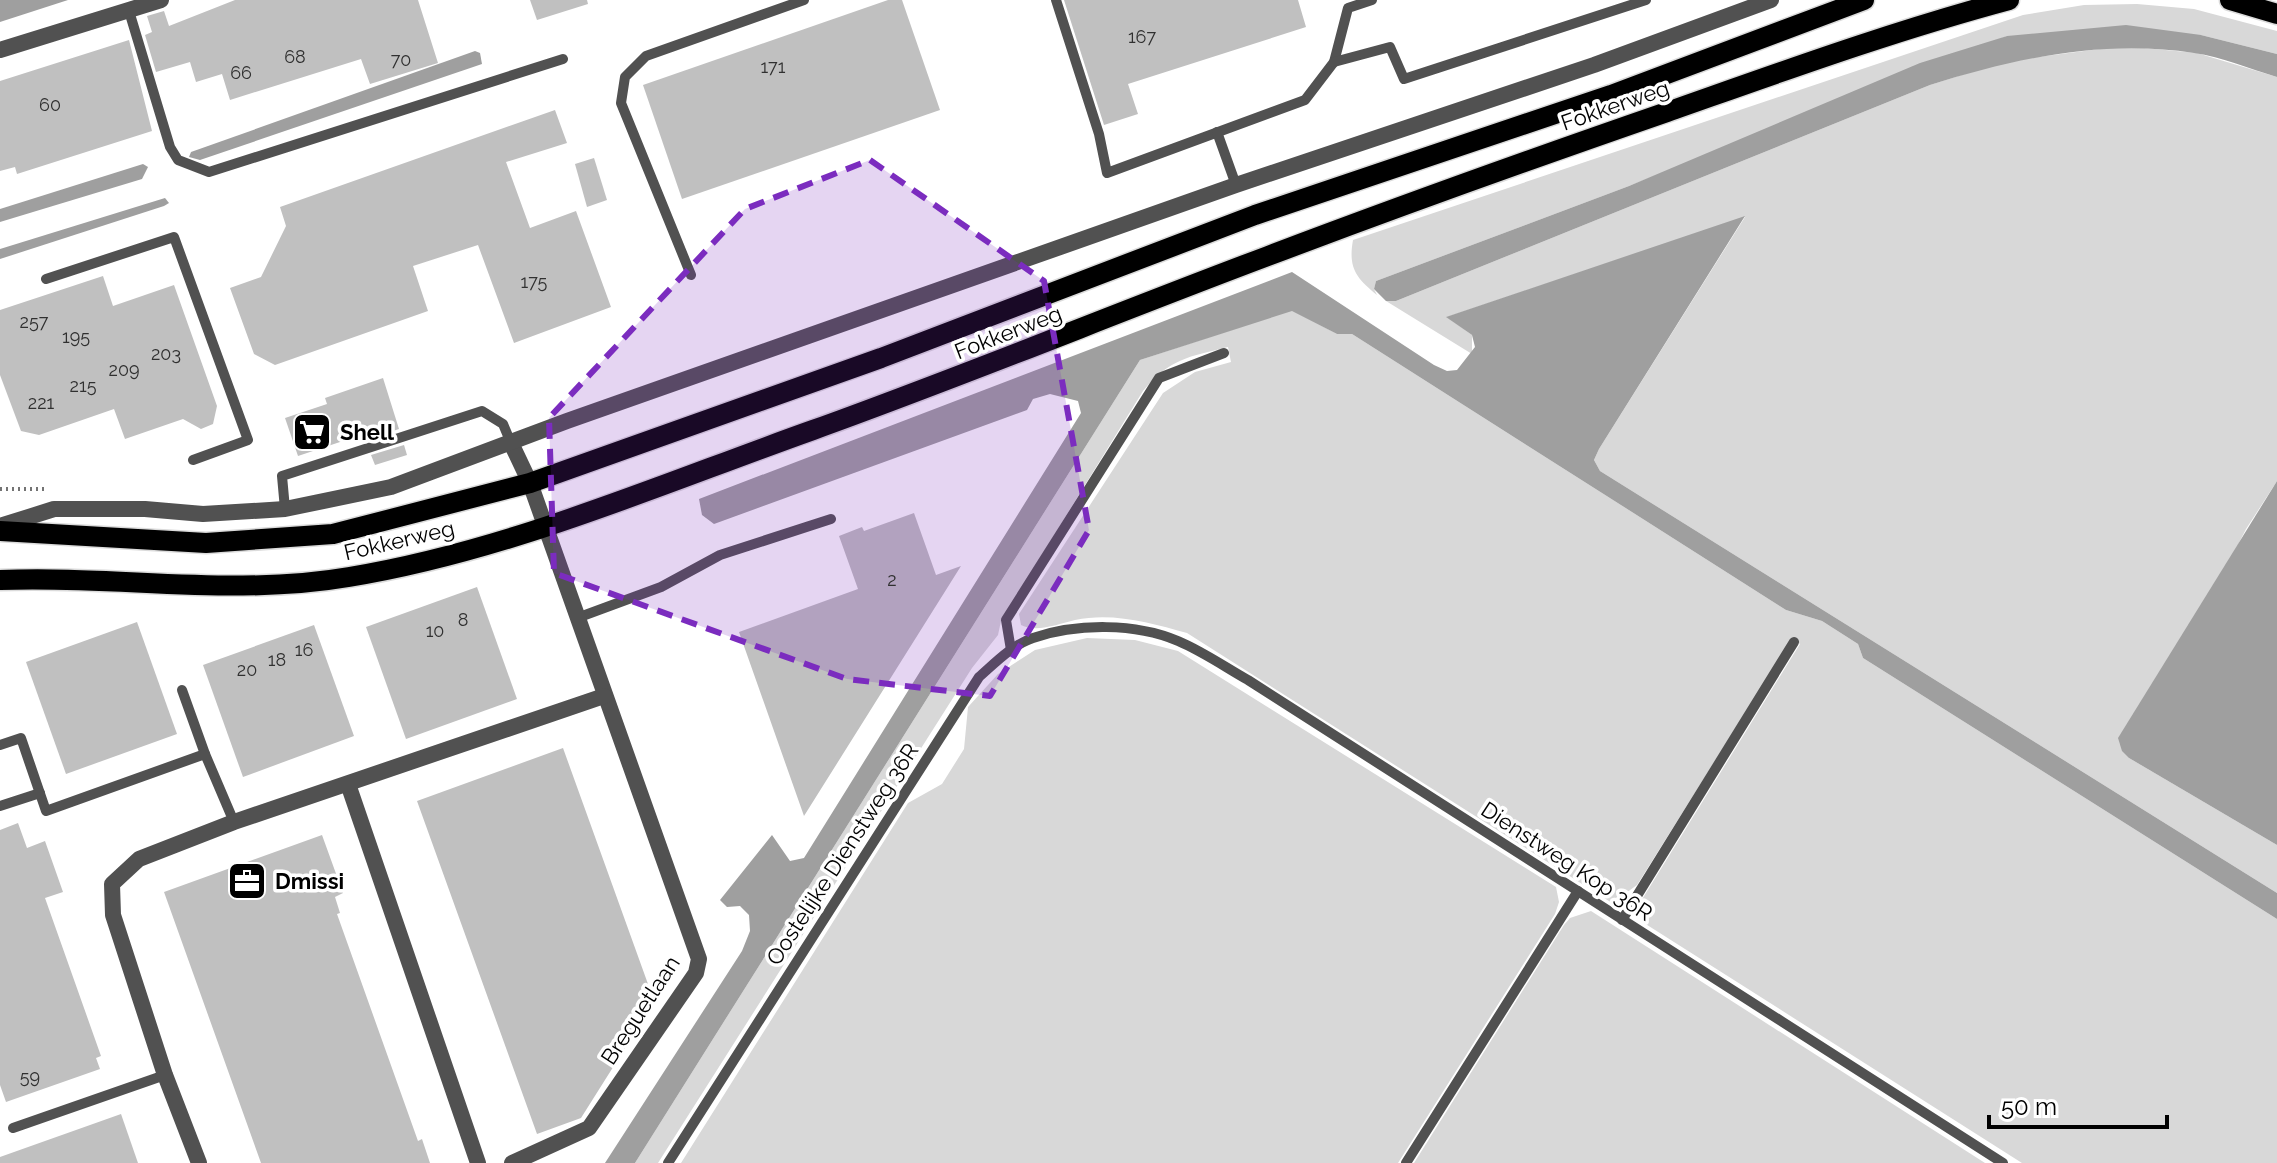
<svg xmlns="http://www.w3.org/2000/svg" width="2277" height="1163" font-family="Raleway,sans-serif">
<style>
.green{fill:#d8d8d8}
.water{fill:#9f9f9f}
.building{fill:#c0c0c0}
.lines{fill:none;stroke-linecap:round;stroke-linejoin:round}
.primary-casing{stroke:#dbdbdb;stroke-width:23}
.path{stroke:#737373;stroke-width:4;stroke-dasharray:2 4;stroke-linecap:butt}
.lane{stroke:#515151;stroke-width:10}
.street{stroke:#515151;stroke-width:16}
.primary{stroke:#000;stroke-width:20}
.marked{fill:#7b2cbf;fill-opacity:0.2;stroke:#7b2cbf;stroke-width:6;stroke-dasharray:16 10;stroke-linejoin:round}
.labels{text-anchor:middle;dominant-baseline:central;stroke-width:7;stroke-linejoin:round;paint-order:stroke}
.number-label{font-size:18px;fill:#303030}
.street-label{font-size:22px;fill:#000;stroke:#fff}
.poi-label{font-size:22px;font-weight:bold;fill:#000;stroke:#fff;text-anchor:start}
</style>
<rect width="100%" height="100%" fill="#fff"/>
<!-- green -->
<g class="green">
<path d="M2137 4 2194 9 2277 31V54L2201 35 2007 36 1629 186 1376 281 1374 289 1377 295C1356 278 1348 268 1353 240L2023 15 2084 5Z"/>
<path d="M2123 46 2197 53 2277 77V481L2246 529 2129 758 2277 845V893L1600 471 1594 460 1599 449 1745 217 1447 317 1472 335V354L1386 301H1396L1930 85 2006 61Z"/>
<path d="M1292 310 1337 334H1352L1786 610 1822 621 1858 644 1863 658 2277 919V1163H2022L1644 923 1641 901 1800 644 1792 638 1637 885 1612 903 1187 633C1151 623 1113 612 1075 620 1058 624 1037 633 1021 625L1019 614 1163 393 1195 372 1231 362 1228 347C1189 357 1170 358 1143 391L1001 621 998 635 972 668 658 1163H635L1140 360Z"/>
<path d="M1087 638 1135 640 1178 651 1556 887 1559 902 1555 914 1398 1163H681L908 803 942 784 964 749 968 707 998 674 1035 650Z"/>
<path d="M1591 911 1985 1163H1414L1564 925 1570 918Z"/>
</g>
<!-- water -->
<g class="water">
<path d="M0 0H68L0 22Z"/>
<path d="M2126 25 2201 35 2277 54V77C2250 69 2222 57 2194 53 2104 39 2016 58 1930 85L1396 301H1386L1374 289 1376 281 1629 186 1920 63 2007 36Z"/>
<path d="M475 51 480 53 482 64 200 160 189 157 191 152Z"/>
<path d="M143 164 148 167 142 179 0 222V209Z"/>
<path d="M165 198 169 203 164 206 0 259V249Z"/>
<path d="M1745 216 1599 449 1594 460 1600 471 2277 893V919L1863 658 1858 644 1822 621 1786 610 1352 334H1337L1292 311 1140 360 635 1163H605L742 951 750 931 749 915 740 906 727 907 720 900 772 835 790 861 804 858 1081 413 1078 401 1050 394 1033 399 1027 410 714 524 702 515 699 499 1292 272 1434 365 1447 371 1457 370 1475 347 1472 335 1446 317Z"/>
<path d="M2277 481V845L2129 758 2122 751 2118 738Z"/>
</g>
<!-- building -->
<g class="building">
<path d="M235 0H418L438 63 370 84 361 59 230 100 222 74 196 82 190 62 156 72 145 35 152 32 147 16 164 11 169 26Z"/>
<path d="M530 0H587L588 4 537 20Z"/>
<path d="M888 0H902L940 110 682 199 643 85Z"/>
<path d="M1064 0H1298L1306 27 1128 84 1138 114 1104 125Z"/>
<path d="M129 40 152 131 17 174 15 167 0 171V81Z"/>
<path d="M555 110 567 143 506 162 530 228 576 211 611 307 514 343 478 245 413 266 428 311 275 365 254 354 230 288 261 277 286 226 280 207Z"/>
<path d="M594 158 607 200 587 207 575 164Z"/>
<path d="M103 276 113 306 174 285 217 406 213 424 201 429 183 419 125 439 114 409 39 435 21 431 0 375V310Z"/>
<path d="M383 378 399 429 366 440 365 436 340 442 298 456 285 418 327 404 325 398Z"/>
<path d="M404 445 407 455 375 465 371 455Z"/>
<path d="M914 513 936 575 961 566 804 816 739 632 858 589 839 536 862 527 864 531Z"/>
<path d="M477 587 517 699 406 739 366 627Z"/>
<path d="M137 622 177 734 66 774 26 662Z"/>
<path d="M314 625 354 736 243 777 203 665Z"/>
<path d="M563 748 648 984 643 986 651 1007 581 1118 537 1134 417 801Z"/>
<path d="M18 823 27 848 45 841 63 892 45 898 101 1056 96 1058 100 1069 6 1102 0 1085V830Z"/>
<path d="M322 835 343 893 335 897 340 913 337 914 418 1141 422 1139 430 1163H261L164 892Z"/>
<path d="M121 1114 138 1163H0V1157Z"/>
</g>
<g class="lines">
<!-- primary casing -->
<g class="primary-casing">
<g id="primary">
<path d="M2230 0 2277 14"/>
<path d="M0 531 206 543 333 534 530 483 881 358 1255 215 1611 95 1864 0"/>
<path d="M0 580C116 575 233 597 349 577 508 551 661 484 813 430 966 375 1116 313 1268 256 1400 206 1534 158 1667 112 1781 72 1893 31 2009 0"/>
</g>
</g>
<!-- path -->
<path class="path" d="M0 489H46"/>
<!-- lane -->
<g class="lane">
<path d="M1056 0 1099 134 1107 173 1305 100 1334 62 1348 8 1372 0"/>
<path d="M129 11 170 147 178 160 209 172 563 59"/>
<path d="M1334 62 1390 47 1404 79 1646 0"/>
<path d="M1217 132 1236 185"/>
<path d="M691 275 621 103 625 77 646 56 804 0"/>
<path d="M46 279 174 237 248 440 193 460"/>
<path d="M285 509 282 476 482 411 503 424 511 443"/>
<path d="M577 618 661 587 720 555 831 519"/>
<path d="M1011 650 1006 620 1159 378 1224 353"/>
<path d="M182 690 205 754"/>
<path d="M0 745 21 738 46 811 205 754 234 822"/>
<path d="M0 806 40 793"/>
<path d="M1622 920 1794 642"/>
<path d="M13 1128 165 1075"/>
<path d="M668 1163 979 677C995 663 1012 645 1033 638 1077 623 1136 623 1178 641 1202 651 1225 667 1248 680L2003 1163"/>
<path d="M1406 1163 1578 891"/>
</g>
<!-- street -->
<g class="street">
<path d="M0 50 161 0"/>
<path d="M511 443 530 483 699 959 696 973 589 1128 512 1163"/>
<path d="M0 526 54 509H145L203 514 285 509 391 487 567 421 1236 185 1594 65 1771 0"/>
<path d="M348 784 478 1163"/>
<path d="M199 1163 165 1075 113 915 112 884 139 859 234 822 604 696"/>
</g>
<!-- primary -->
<use href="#primary" class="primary"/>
</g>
<!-- marked area -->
<path class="marked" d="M870 160 1044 281 1089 530 990 696 847 679 554 573 549 418 745 209Z"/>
<!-- icons -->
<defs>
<g id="supermarket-square" transform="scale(2)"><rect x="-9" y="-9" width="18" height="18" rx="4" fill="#000" stroke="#fff"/><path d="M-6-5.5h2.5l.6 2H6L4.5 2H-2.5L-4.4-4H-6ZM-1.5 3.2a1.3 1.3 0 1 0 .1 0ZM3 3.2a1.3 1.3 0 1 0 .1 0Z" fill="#fff"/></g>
<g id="office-square" transform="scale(2)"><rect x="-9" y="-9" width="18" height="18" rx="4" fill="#000" stroke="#fff"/><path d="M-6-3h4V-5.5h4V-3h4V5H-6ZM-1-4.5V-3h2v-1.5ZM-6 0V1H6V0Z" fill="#fff"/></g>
</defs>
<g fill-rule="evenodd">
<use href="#supermarket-square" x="312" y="432"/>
<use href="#office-square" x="247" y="881"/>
</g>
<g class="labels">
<!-- number labels -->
<g class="number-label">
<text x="1142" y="36">167</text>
<text x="295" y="56">68</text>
<text x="401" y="59">70</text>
<text x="773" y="66">171</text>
<text x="241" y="72">66</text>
<text x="50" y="104">60</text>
<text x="534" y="281">175</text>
<text x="34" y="321">257</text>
<text x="76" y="336">195</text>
<text x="166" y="353">203</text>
<text x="124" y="369">209</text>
<text x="83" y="385">215</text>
<text x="41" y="402">221</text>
<text x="892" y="579">2</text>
<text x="463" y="619">8</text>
<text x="435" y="630">10</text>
<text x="304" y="649">16</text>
<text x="277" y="659">18</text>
<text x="247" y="669">20</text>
<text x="30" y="1076">59</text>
</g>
<!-- street labels -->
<g class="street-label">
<text transform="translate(1615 105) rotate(-19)">Fokkerweg</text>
<text transform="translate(1008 332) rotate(-21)">Fokkerweg</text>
<text transform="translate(399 540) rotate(-13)">Fokkerweg</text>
<text transform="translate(842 854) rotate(-57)">Oostelijke Dienstweg 36R</text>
<text transform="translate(1567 861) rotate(33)">Dienstweg Kop 36R</text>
<text transform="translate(640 1010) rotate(-57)">Breguetlaan</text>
</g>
<!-- poi labels -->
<g class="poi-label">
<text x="340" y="432">Shell</text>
<text x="275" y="881">Dmissi</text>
</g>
</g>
<!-- scale -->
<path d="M1989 1115v12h178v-12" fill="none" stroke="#000000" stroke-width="4"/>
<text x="2001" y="1115" font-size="24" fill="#000000" stroke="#ffffff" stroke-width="6" paint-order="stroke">50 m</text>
</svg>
